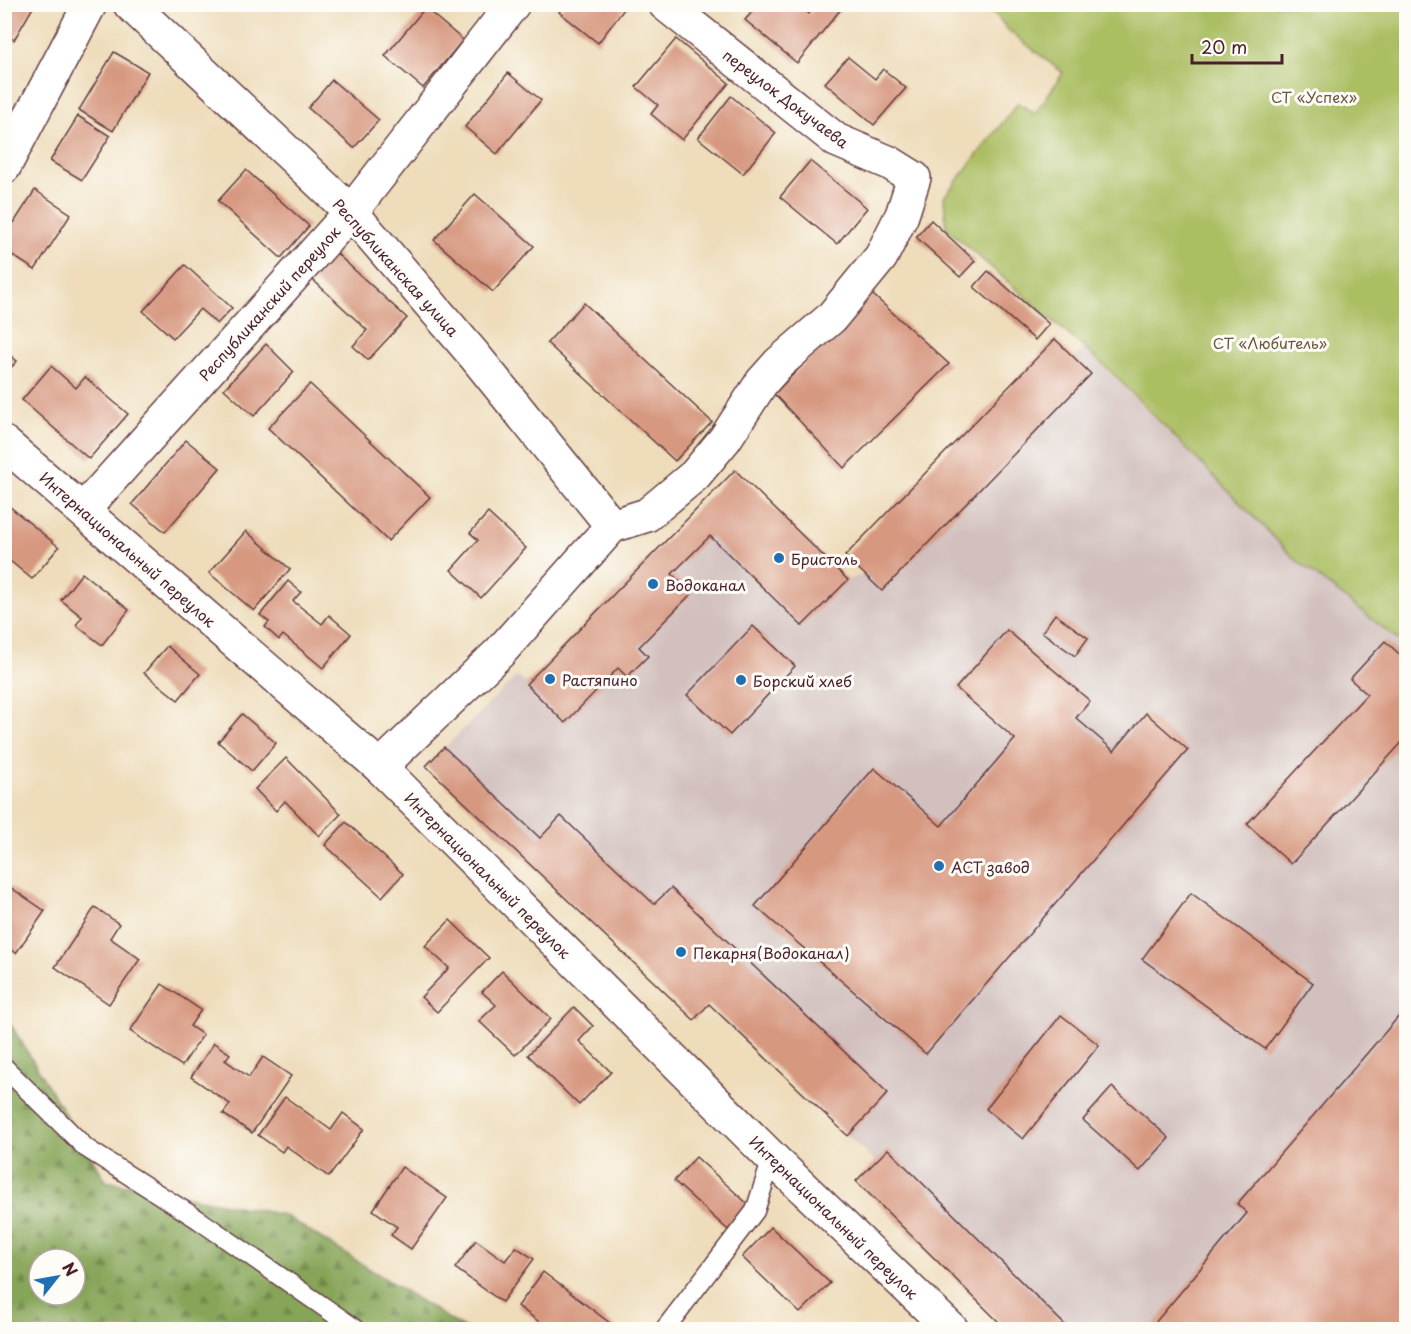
<svg xmlns="http://www.w3.org/2000/svg" width="1411" height="1334" font-family="'Playpen Sans',sans-serif">
<style>
.industrial{fill:#d1c0bd}
.forest{fill:url(#forest-firs);stroke:#686242;stroke-width:1.5;fill-rule:evenodd}
.garden{fill:#aabe62;stroke:#7a6e46;stroke-width:1.5}
.building{fill:#d79880}
.lines{fill:none;stroke-linecap:round;stroke-linejoin:round}
.lane-casing{stroke:#633b40;stroke-width:21}
.street-casing{stroke:#633b40;stroke-width:36}
.lane{stroke:#fff;stroke-width:18}
.street{stroke:#fff;stroke-width:33}
.poi-dot{fill:#1f6fb2;stroke:#fdfcf7;stroke-width:2}
.labels{text-anchor:middle;dominant-baseline:central;stroke-width:6;stroke-linejoin:round;paint-order:stroke}
.park-label{font-size:15px;fill:#6c573e;stroke:#fdfcf7}
.street-label{font-size:15px;fill:#4a1f2b;stroke:#fdfcf7}
.poi-label{font-size:15px;fill:#4a1f2b;stroke:#fdfcf7;text-anchor:start}
</style>
<defs>
<pattern id="forest-firs" width="22" height="20" patternUnits="userSpaceOnUse" patternTransform="scale(1.5)"><rect width="22" height="20" fill="#87a558"/><path d="M5 1l3.5 6h-7zM16 11l3.5 6h-7z" fill="#708649"/></pattern>
</defs>
<rect width="100%" height="100%" fill="#fdfcf7"/>
<filter id="ink" filterUnits="userSpaceOnUse"><feTurbulence type="fractalNoise" baseFrequency=".0167" numOctaves="2"/><feDisplacementMap in="SourceGraphic" scale="12" xChannelSelector="R" yChannelSelector="G"/><feConvolveMatrix kernelMatrix="1 2 1 2 8 2 1 2 1" color-interpolation-filters="sRGB"/></filter>
<filter id="wash" filterUnits="userSpaceOnUse"><feTurbulence type="fractalNoise" baseFrequency=".008" numOctaves="4" result="noise"/><feDisplacementMap in="SourceGraphic" scale="24" xChannelSelector="R" yChannelSelector="G"/><feGaussianBlur stdDeviation="1.35" result="paint"/><feColorMatrix in="noise" values="0 0 0 0 0 0 0 0 0 0 0 0 0 0 0 0 0 1.4 0 .05"/><feComposite in="paint" operator="in"/></filter>
<g filter="url(#wash)">
<rect width="100%" height="100%" fill="#eedcba"/>
<!-- industrial -->
<path class="industrial" d="M1084 348 1295 559 1406 646V1329H1007L856 1181 875 1162 848 1136 709 1005 694 1020 426 766 517 676 526 684 735 470 847 580 864 574Z"/>
<!-- forest -->
<path class="forest" d="M4 1021 11 1025 106 1181 284 1215 465 1329H16L4 1318ZM39 1259H75V1295H39Z"/>
<!-- garden -->
<path class="garden" d="M988 5H1406V646L1295 559 1107 368 946 228 944 197 1018 103 1035 114 1063 73 1008 30Z"/>
<g id="blocks">
<!-- building -->
<g class="building">
<path d="M4 4H35L14 40 4 34Z"/>
<path d="M565 4H628L598 43 559 12Z"/>
<path d="M759 4H798L809 14 817 4H835L841 9 797 63 745 20Z"/>
<path d="M425 8 463 40 423 88 385 56Z"/>
<path d="M676 39 729 83 682 140 651 114 658 105 636 87Z"/>
<path d="M114 52 148 72 113 131 79 110Z"/>
<path d="M848 57 875 79 883 69 906 88 874 125 825 83Z"/>
<path d="M508 73 541 100 497 154 465 127Z"/>
<path d="M332 80 379 120 354 148 308 108Z"/>
<path d="M731 96 776 133 743 174 698 138Z"/>
<path d="M78 116 110 136 82 180 50 161Z"/>
<path d="M810 161 867 208 837 244 780 197Z"/>
<path d="M246 170 309 226 281 258 218 201Z"/>
<path d="M35 190 71 214 35 270 4 250V238Z"/>
<path d="M475 194 534 246 493 292 434 240Z"/>
<path d="M931 220 975 261 960 277 916 237Z"/>
<path d="M336 253 407 318 368 360 353 346 367 330 312 279Z"/>
<path d="M185 265 232 308 217 324 200 309 173 338 143 311Z"/>
<path d="M988 271 1049 324 1035 340 974 287Z"/>
<path d="M872 294 949 364 844 468 774 394Z"/>
<path d="M584 303 712 422 675 461 547 343Z"/>
<path d="M1055 339 1091 374 882 591 845 556Z"/>
<path d="M266 344 294 372 254 416 224 389Z"/>
<path d="M4 350 17 361 4 375Z"/>
<path d="M51 366 76 388 85 377 128 414 89 459 22 400Z"/>
<path d="M310 384 430 497 388 541 268 428Z"/>
<path d="M186 440 220 468 165 532 132 504Z"/>
<path d="M735 470 848 580 802 626 710 536 672 574 692 593 639 647 648 656 627 677 618 668 565 723 526 684Z"/>
<path d="M4 502 59 547 32 579 4 556Z"/>
<path d="M488 513 526 548 481 598 451 570 478 540 470 533Z"/>
<path d="M246 531 290 569 254 611 209 573Z"/>
<path d="M82 573 129 610 102 645 76 625 82 617 61 600Z"/>
<path d="M288 581 301 592 293 601 322 624 329 615 351 634 323 668 283 635 279 640 265 627 269 622 260 615Z"/>
<path d="M1055 614 1088 638 1075 656 1042 632Z"/>
<path d="M753 626 795 666 730 735 687 695Z"/>
<path d="M1007 630 1090 701 1076 718 1114 751 1146 713 1188 750 926 1054 755 906 874 768 941 826 1015 739 956 688Z"/>
<path d="M1385 641 1406 660V738L1291 864 1247 824 1367 694 1350 679Z"/>
<path d="M167 646 200 674 178 700 144 673Z"/>
<path d="M242 714 276 743 252 771 218 742Z"/>
<path d="M444 747 540 838 561 816 654 904 671 888 888 1093 848 1136 709 1004 694 1020 426 766Z"/>
<path d="M286 758 341 814 319 836 285 801 276 811 255 789Z"/>
<path d="M346 822 403 874 382 897 325 845Z"/>
<path d="M4 883 45 911 16 953 4 945Z"/>
<path d="M1191 893 1313 983 1265 1049 1142 959Z"/>
<path d="M95 907 119 924 110 938 140 959 109 1004 55 967Z"/>
<path d="M450 920 489 958 437 1012 421 997 449 968 425 946Z"/>
<path d="M502 971 551 1019 515 1055 479 1021 496 1005 482 992Z"/>
<path d="M162 984 201 1010 190 1026 203 1035 182 1066 130 1031Z"/>
<path d="M574 1007 593 1026 579 1041 611 1072 579 1105 528 1055Z"/>
<path d="M1406 1008V1330H1149L1247 1213 1237 1204Z"/>
<path d="M1061 1015 1099 1045 1023 1139 986 1109Z"/>
<path d="M214 1043 230 1054 225 1060 249 1077 263 1057 291 1076 252 1133 223 1114 230 1104 191 1077Z"/>
<path d="M1112 1087 1169 1138 1140 1171 1083 1120Z"/>
<path d="M285 1097 331 1130 343 1113 364 1129 329 1177 286 1146 282 1152 258 1135Z"/>
<path d="M888 1149 1070 1330H1007L856 1181Z"/>
<path d="M696 1157 750 1206 728 1230 674 1181Z"/>
<path d="M402 1167 447 1198 411 1249 391 1235 397 1227 373 1210Z"/>
<path d="M771 1227 830 1283 800 1313 742 1257Z"/>
<path d="M476 1240 505 1261 516 1247 534 1259 502 1302 455 1268Z"/>
<path d="M543 1272 619 1330H550L518 1306Z"/>
</g>
</g>
</g>
<g filter="url(#ink)">
<use href="#blocks" fill-opacity="0" stroke="#633b40" stroke-width="1.5"/>
<g class="lines">
<!-- lane casing -->
<g class="lane-casing">
<g id="lane">
<path d="M4 1067 86 1148 199 1220 357 1330"/>
<path d="M664 1330 755 1211 767 1174 775 1161"/>
</g>
</g>
<!-- street casing -->
<g class="street-casing">
<g id="street">
<path d="M130 4 351 212 474 355 612 526"/>
<path d="M4 167 90 4"/>
<path d="M4 443 380 767 775 1161 952 1330"/>
<path d="M84 509 351 212 513 4"/>
<path d="M380 767 500 652 612 526 647 515 695 475 725 439 762 382 779 363 831 318 881 257 902 215 914 178 890 163 836 140 665 4"/>
</g>
</g>
<!-- lane -->
<use href="#lane" class="lane"/>
<!-- street -->
<use href="#street" class="street"/>
</g>
</g>
<!-- markers -->
<g class="poi-dot">
<circle cx="779" cy="558" r="6"/>
<circle cx="653" cy="584" r="6"/>
<circle cx="550" cy="679" r="6"/>
<circle cx="741" cy="680" r="6"/>
<circle cx="939" cy="866" r="6"/>
<circle cx="681" cy="952" r="6"/>
</g>
<g class="labels">
<!-- park labels -->
<g class="park-label">
<text x="1314" y="96">СТ «Успех»</text>
<text x="1270" y="342">СТ «Любитель»</text>
</g>
<!-- street labels -->
<g class="street-label">
<text transform="translate(786 98) rotate(37)">переулок Докучаева</text>
<text transform="translate(396 267) rotate(48)">Республиканская улица</text>
<text transform="translate(269 303) rotate(-48)">Республиканский переулок</text>
<text transform="translate(128 549) rotate(41)">Интернациональный переулок</text>
<text transform="translate(488 875) rotate(45)">Интернациональный переулок</text>
<text transform="translate(834 1217) rotate(44)">Интернациональный переулок</text>
</g>
<!-- poi labels -->
<g class="poi-label">
<text x="791" y="558">Бристоль</text>
<text x="665" y="584">Водоканал</text>
<text x="562" y="679">Растяпино</text>
<text x="753" y="680">Борский хлеб</text>
<text x="951" y="866">АСТ завод</text>
<text x="693" y="952">Пекарня(Водоканал)</text>
</g>
</g>
<!-- margin -->
<rect width="1411" height="1334" fill="none" stroke="#fdfcf7" stroke-width="24"/>
<!-- north arrow -->
<g transform="translate(57 1277) rotate(59)"><circle r="28" fill="#fdfcf7" stroke="#b5a4a5" stroke-width="1.5"/>
<path d="M0-4.5L10 22L0 15L-10 22Z" fill="#1f6fb2"/>
<text y="-9" font-size="16" font-weight="bold" text-anchor="middle" fill="#4a1f2b">N</text>
</g>
<!-- scale -->
<path d="M1192 54v9h90v-9" fill="none" stroke="#4a1f2b" stroke-width="3"/>
<text x="1201" y="54" font-size="18" fill="#4a1f2b" stroke="#fdfcf7" stroke-width="4.5" paint-order="stroke">20 m</text>
</svg>
